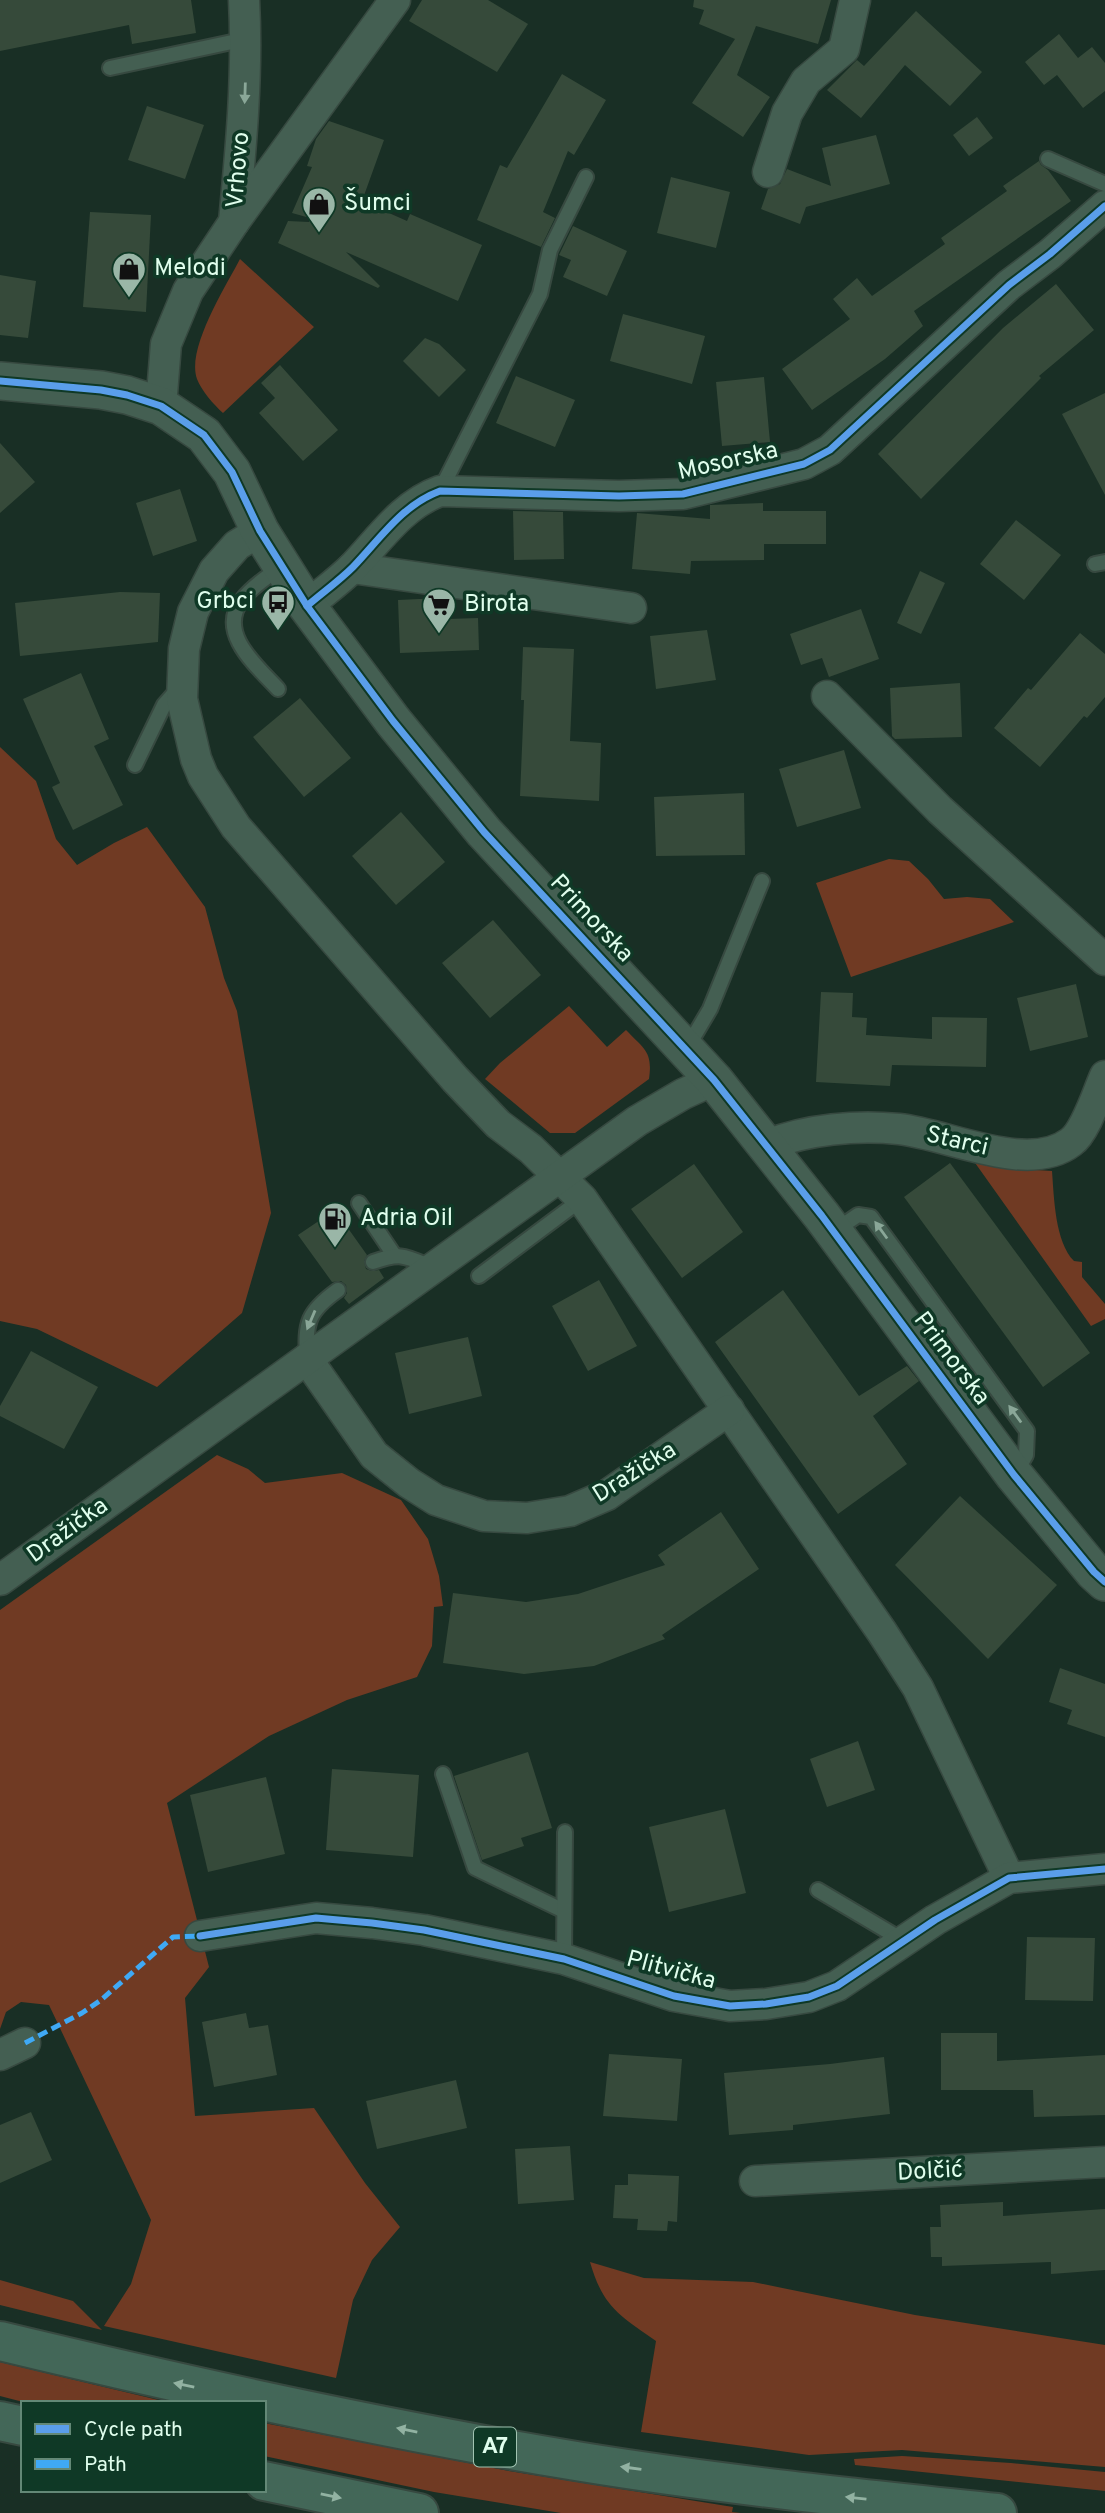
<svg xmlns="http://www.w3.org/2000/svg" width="1105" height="2513" font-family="Overpass,sans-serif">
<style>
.green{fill:#703a23}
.building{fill:#364a3a}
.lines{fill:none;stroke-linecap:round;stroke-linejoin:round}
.service-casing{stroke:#374940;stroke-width:18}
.minor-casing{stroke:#374940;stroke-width:33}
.tertiary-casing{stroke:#374940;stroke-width:40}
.trunk-casing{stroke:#374940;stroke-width:42}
.service{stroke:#445f52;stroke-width:14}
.minor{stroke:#445f52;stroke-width:30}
.tertiary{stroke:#445f52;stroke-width:37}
.trunk{stroke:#436758;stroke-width:38}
.quiet{stroke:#3fa9f5;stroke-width:5;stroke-dasharray:10 5;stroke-linecap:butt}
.cycleway-casing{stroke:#0f3926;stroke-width:11}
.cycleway{stroke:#5a9eea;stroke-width:7}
.oneway{fill:#8aa798}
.oneway2{fill:#92b2a2}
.labels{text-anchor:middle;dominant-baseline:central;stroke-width:7;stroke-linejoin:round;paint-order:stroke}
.shield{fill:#0f3926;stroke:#a1c3b1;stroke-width:2}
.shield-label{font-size:23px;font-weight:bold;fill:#e0feed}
.street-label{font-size:24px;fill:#e0feed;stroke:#0f3926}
.poi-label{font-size:24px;fill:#e0feed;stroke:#0f3926;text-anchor:start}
</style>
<rect width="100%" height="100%" fill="#192f25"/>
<!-- green -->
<g class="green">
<path d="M240 259 314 327 223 413C214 405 201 390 197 379 186 349 226 286 240 259Z"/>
<path d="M0 747 36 781 56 839 77 865 114 843 147 827 205 907 224 978 237 1011 271 1213 242 1313 157 1387 37 1329 0 1321Z"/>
<path d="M889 859 909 861 928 879 944 899 967 897 990 899 1014 922 851 977 816 883Z"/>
<path d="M569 1006 607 1047 626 1030C644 1049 653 1051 649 1079L575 1133H550L485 1079 500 1063Z"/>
<path d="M973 1160 1003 1168 1052 1171C1054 1197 1055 1242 1074 1261L1082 1262V1277L1105 1304V1319L1091 1326Z"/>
<path d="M217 1455 248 1469 265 1483 342 1473 401 1500 428 1539 439 1576 443 1606 434 1607 432 1646 417 1677 347 1700 269 1736 167 1803 209 1967 185 1998 195 2116 314 2108 365 2183 400 2227 372 2260 353 2300 336 2378 104 2326 131 2284 151 2220 49 2005 21 2002 6 2012 0 2029V1610Z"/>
<path d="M590 2262 644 2278 753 2282 915 2315 1105 2345V2467L902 2450 809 2455 641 2432 656 2341C619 2315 603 2307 590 2262Z"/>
<path d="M0 2280 73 2301 102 2330 0 2305Z"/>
<path d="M0 2362 171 2403H27L0 2396Z"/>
<path d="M264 2423 509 2471 733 2507 732 2512 741 2513H561L434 2492 264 2456Z"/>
<path d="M902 2456 1011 2463 1105 2472V2491L855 2465 854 2459Z"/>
</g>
<!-- building -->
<g class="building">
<path d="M0 0H191L196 33 132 44 129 25 0 51Z"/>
<path d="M422 0H488L528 24 497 72 409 21Z"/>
<path d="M694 0H831L818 44 756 26 737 75 770 97 743 137 692 103 735 39 699 24 704 10 693 7Z"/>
<path d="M916 11 982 72 950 106 905 65 861 118 827 90 857 60 864 66Z"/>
<path d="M1059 34 1078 58 1092 47 1105 63V91L1083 108 1057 75 1044 85 1025 62Z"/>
<path d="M562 74 606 100 574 155 568 151 543 212 555 218 541 247 477 220 500 165 507 168Z"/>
<path d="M147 106 204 125 185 179 128 160Z"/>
<path d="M977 117 993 138 969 156 953 135Z"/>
<path d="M329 121 384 140 362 201 407 221 410 214 482 245 458 301 346 252 380 286 378 288 278 243 288 221 309 222 310 218 292 213 312 167 307 166 316 139Z"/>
<path d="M876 135 890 184 806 207 800 224 761 209 768 189 780 184 787 169 831 186 822 148Z"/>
<path d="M1039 161 1041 165 1048 170 1071 201 914 311 923 326 885 359 812 410 782 369 850 319 833 299 857 278 872 296 945 244 941 238 1007 191 1003 186Z"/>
<path d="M671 177 730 192 716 248 657 233Z"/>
<path d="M90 212 151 215 146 312 83 307Z"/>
<path d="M573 226 627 251 607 296 563 277 571 260 559 255Z"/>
<path d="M0 275 36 281 28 338 0 335Z"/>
<path d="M1056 284 1094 330 1039 376 1041 378 921 499 878 454 1003 328Z"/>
<path d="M623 314 705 336 692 384 610 361Z"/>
<path d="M425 338 439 344 466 370 439 397 403 361Z"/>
<path d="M280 365 338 430 303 461 259 413 275 398 261 383Z"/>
<path d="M516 376 575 400 555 447 496 423Z"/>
<path d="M764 377 770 442 722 446 716 382Z"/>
<path d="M1105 393V495L1062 414Z"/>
<path d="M0 443 35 482 0 513Z"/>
<path d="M180 489 197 541 153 556 136 503Z"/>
<path d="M763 503V511H826V544H764V560L691 561 690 574 632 569 637 513 710 519V505Z"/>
<path d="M513 511 563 512 564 559 514 560Z"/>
<path d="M1016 520 1061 555 1024 600 980 564Z"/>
<path d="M920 571 945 583 921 634 897 623Z"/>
<path d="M120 592 160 593 158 642 20 656 15 603Z"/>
<path d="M441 598 447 599 448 619 478 618 479 650 400 653 398 600Z"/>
<path d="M861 609 879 659 829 677 822 658 801 665 790 634Z"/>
<path d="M707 630 716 680 656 689 650 636Z"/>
<path d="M1080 633 1105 654V697L1087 718 1084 716 1040 767 994 728 1028 688 1031 690Z"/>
<path d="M523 647 574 649 570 741 601 743 599 801 520 796 524 700H521Z"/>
<path d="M81 673 109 739 94 746 123 805 73 830 52 787 60 783 23 699Z"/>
<path d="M960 683 962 737 895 739 892 736 890 688Z"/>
<path d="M300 698 351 758 304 797 253 737Z"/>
<path d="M844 750 861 808 797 827 779 769Z"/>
<path d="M744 793 745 855 656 856 654 797Z"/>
<path d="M401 812 445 862 396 905 352 856Z"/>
<path d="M493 920 541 975 490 1018 442 963Z"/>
<path d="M1076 984 1088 1037 1030 1051 1017 998Z"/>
<path d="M821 992 853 993 852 1017 867 1018 866 1035 932 1039V1017L987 1018 986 1067 892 1065 890 1086 816 1082Z"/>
<path d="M950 1163 1090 1353 1043 1387 904 1197Z"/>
<path d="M694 1164 743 1232 682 1278 631 1209Z"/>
<path d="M335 1210 367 1255 364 1261 366 1269 372 1271 379 1270 384 1278 349 1304 344 1298 347 1293 346 1285 341 1281 332 1282 298 1235Z"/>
<path d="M599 1280 637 1346 588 1371 552 1306Z"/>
<path d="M783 1290 859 1396 907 1366 919 1381 873 1416 907 1464 838 1514 715 1342Z"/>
<path d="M468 1337 482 1396 409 1414 395 1353Z"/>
<path d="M31 1351 98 1387 64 1449 0 1416V1406Z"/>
<path d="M960 1496 1057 1585 988 1659 895 1565Z"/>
<path d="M721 1512 759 1569 662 1635 665 1639 594 1666 524 1674 443 1663 453 1593 526 1602 578 1594 665 1565 658 1555Z"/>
<path d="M1060 1668 1105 1684V1737L1067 1724 1072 1710 1049 1702Z"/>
<path d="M858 1741 875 1790 827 1807 810 1759Z"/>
<path d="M528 1752 552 1828 521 1838 524 1846 482 1860 454 1776Z"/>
<path d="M332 1769 419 1775 413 1857 326 1850Z"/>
<path d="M266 1777 285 1854 208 1872 190 1795Z"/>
<path d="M725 1809 746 1893 669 1912 649 1827Z"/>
<path d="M1027 1937 1095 1938 1093 2001 1025 2000Z"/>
<path d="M246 2013 249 2028 268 2025 277 2075 214 2087 202 2022Z"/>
<path d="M941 2033H997V2061L1105 2055V2115L1034 2117 1033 2090H941Z"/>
<path d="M609 2054 682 2059 677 2121 603 2116Z"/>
<path d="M884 2057 890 2114 793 2125V2130L729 2135 724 2073 830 2064Z"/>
<path d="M456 2080 467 2128 377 2149 366 2101Z"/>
<path d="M31 2112 52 2160 0 2183V2125Z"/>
<path d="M570 2146 574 2200 518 2204 515 2149Z"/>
<path d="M628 2174 679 2176 677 2222 668 2221 667 2231 637 2230 638 2219 613 2218 615 2185H628Z"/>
<path d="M1003 2202V2216L1105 2209V2270L1051 2274V2262L942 2266V2257H931L930 2227H941L940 2205Z"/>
</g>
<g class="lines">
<!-- service casing -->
<g class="service-casing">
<g id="service">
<path d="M110 68 246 39"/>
<path d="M1048 159 1105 184"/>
<path d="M440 491 540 294 550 250 586 177"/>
<path d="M1095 564 1105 562"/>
<path d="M278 689C258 667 216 633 242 600 251 587 268 577 280 567"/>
<path d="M135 765 164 705 179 688"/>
<path d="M687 1048 710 1009 762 881"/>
<path d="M359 1203 394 1255"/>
<path d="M833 1232 858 1215 871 1217 1027 1431 1026 1455 1015 1474"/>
<path d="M373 1262C402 1252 405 1256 433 1268"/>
<path d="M479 1276 582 1199"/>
<path d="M307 1359C305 1323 307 1312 338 1290"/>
<path d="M443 1774 475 1868 564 1911"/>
<path d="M818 1890 904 1941"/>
<path d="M564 1959 565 1832"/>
</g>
</g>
<!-- minor casing -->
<g class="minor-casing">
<g id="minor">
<path d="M768 172 787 113 806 81 844 49 855 0"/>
<path d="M234 222C241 148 248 74 244 0"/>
<path d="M161 406 166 344 188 291 234 222 395 0"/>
<path d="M260 531 237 545 214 571 193 612 184 649 182 699 196 759 203 776 236 827 455 1079 498 1124 531 1149 582 1199 882 1632 918 1688 1009 1878"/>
<path d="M352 568 631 608"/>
<path d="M307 606C322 593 339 581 353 567 380 539 402 505 440 491L619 496 683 494 804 464 830 450 1009 285 1050 254 1105 206"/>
<path d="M827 696 940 810 1105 960"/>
<path d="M767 1145C808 1129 856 1125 899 1129 948 1134 1028 1175 1071 1142 1086 1131 1097 1094 1105 1076"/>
<path d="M307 1359 374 1455 409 1483 436 1500 484 1516 527 1518 570 1511 607 1495 729 1410"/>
<path d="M0 1580 637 1121 683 1094 714 1080"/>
<path d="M200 1936 316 1918 372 1923 424 1930 564 1959 674 1996 730 2006 766 2004 809 1997 837 1986 935 1920 1009 1878 1105 1869"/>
<path d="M0 2055 25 2043"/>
<path d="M755 2181 1105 2162"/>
</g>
</g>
<!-- tertiary casing -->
<g class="tertiary-casing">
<path id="tertiary" d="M0 381 101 390 127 395 161 406 204 435 232 472 260 531 307 606 393 721 484 832 714 1080 822 1216 1014 1475 1094 1572 1105 1582"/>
</g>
<!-- trunk casing -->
<g class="trunk-casing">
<g id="trunk">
<path d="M0 2341C191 2387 382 2429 576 2461 716 2484 857 2498 997 2513"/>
<path d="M0 2421 23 2426"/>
<path d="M264 2481 419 2513"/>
</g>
</g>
<!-- service -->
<use href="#service" class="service"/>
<!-- minor -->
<use href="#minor" class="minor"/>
<!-- tertiary -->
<use href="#tertiary" class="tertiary"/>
<!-- trunk -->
<use href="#trunk" class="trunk"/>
<!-- quiet -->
<path class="quiet" d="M25 2043 82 2013 101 2000 173 1937 200 1936"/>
<!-- cycleway casing -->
<g class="cycleway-casing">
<g id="cycleway">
<path d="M0 381 101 390 127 395 161 406 204 435 232 472 260 531 307 606 393 721 484 832 714 1080 822 1216 1014 1475 1094 1572 1105 1582"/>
<path d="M307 606C322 593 339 581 353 567 380 539 402 505 440 491L619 496 683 494 804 464 830 450 1009 285 1050 254 1105 206"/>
<path d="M200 1936 316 1918 372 1923 424 1930 564 1959 674 1996 730 2006 766 2004 809 1997 837 1986 935 1920 1009 1878 1105 1869"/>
</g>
</g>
<!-- cycleway -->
<use href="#cycleway" class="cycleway"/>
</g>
<!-- one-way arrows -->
<defs><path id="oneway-solid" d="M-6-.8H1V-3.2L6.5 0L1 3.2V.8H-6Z" transform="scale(1.75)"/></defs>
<g class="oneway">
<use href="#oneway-solid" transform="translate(245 93) rotate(92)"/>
<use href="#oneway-solid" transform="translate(881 1230) rotate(-126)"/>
<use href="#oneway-solid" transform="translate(311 1320) rotate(113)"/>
<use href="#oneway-solid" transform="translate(1015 1414) rotate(-126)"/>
</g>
<g class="oneway2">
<use href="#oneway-solid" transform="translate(184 2385) rotate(-168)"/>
<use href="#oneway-solid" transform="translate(407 2430) rotate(-169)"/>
<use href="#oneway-solid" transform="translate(631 2468) rotate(-172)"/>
<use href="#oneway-solid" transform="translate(331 2496) rotate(12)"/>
<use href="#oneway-solid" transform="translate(856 2498) rotate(-174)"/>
</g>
<!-- icons -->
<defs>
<g id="shop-pin" transform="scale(1.75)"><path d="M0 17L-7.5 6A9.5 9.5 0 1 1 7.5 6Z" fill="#9ab6a7" stroke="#0f3926"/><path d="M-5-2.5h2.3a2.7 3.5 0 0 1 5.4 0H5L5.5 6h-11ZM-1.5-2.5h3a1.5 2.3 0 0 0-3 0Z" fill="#111"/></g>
<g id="bus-pin" transform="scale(1.75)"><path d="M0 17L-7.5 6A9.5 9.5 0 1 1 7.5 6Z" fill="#9ab6a7" stroke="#0f3926"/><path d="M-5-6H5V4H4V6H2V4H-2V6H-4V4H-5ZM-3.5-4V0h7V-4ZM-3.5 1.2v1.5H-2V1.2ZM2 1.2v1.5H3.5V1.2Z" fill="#111"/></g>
<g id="supermarket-pin" transform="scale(1.75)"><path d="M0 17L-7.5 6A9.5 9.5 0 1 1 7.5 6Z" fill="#9ab6a7" stroke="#0f3926"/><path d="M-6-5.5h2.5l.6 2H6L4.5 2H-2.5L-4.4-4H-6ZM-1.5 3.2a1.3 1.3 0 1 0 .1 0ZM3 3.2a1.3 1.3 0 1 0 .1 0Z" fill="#111"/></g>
<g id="fuel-pin" transform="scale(1.75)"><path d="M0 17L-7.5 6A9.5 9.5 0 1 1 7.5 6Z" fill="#9ab6a7" stroke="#0f3926"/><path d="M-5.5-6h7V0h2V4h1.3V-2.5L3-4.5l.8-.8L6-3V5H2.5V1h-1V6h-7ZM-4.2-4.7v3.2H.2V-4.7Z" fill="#111"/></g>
</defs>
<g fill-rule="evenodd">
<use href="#shop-pin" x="319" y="204"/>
<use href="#shop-pin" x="129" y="269"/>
<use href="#bus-pin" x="278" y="602"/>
<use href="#supermarket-pin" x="439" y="605"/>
<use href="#fuel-pin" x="335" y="1219"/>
</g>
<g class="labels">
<!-- shield labels -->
<rect class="shield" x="474" y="2427.5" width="42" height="39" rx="5"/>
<g class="shield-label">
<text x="495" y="2447">A7</text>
</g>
<!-- street labels -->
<g class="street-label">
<text transform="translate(239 170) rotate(-85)">Vrhovo</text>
<text transform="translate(728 462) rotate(-13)">Mosorska</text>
<text transform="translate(591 919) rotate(47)">Primorska</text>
<text transform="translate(957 1142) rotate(13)">Starci</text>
<text transform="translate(951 1359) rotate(53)">Primorska</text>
<text transform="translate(635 1473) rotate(-32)">Dražička</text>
<text transform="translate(68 1531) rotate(-36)">Dražička</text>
<text transform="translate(671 1971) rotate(15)">Plitvička</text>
<text transform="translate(930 2172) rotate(-3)">Dolčić</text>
</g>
<!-- poi labels -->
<g class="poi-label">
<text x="344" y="204">Šumci</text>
<text x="154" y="269">Melodi</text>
<text x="254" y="602" text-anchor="end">Grbci</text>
<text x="464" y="605">Birota</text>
<text x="360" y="1219">Adria Oil</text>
</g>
</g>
<!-- legend -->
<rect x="21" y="2401" width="245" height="91" fill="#0f3926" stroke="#638876" stroke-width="2"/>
<rect x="35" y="2424" width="35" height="10" fill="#5a9eea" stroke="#638876" stroke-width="2"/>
<text x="84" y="2436" font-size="21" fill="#e0feed">Cycle path</text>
<rect x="35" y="2459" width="35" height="10" fill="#3fa9f5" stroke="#638876" stroke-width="2"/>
<text x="84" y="2471" font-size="21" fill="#e0feed">Path</text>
</svg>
